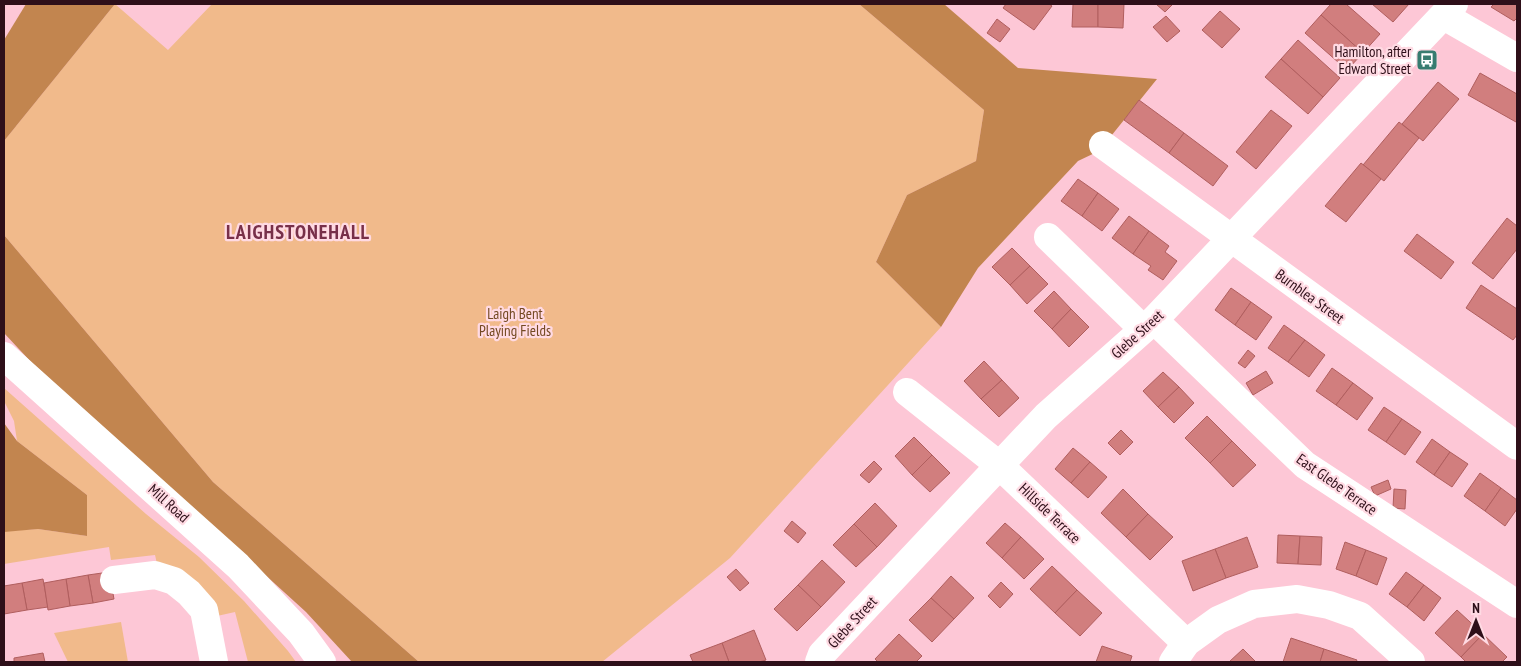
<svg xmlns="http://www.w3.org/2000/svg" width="1521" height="666" font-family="'PT Sans Narrow',sans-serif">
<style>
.green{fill:#f1ba8b}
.forest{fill:#c2854f}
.building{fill:#d17e7e;stroke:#b05e5e}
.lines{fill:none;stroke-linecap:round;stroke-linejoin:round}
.minor{stroke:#fff;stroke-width:28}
.major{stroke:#fff;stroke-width:28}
.labels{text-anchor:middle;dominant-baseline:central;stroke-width:4.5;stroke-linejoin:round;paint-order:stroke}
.poi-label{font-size:15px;fill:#2e0f19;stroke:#ffdae3;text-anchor:end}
.street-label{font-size:15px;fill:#2e0f19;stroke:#ffdae3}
.park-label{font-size:15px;fill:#744922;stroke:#ffdae3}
.district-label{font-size:20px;font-weight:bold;letter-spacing:1px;fill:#782f49;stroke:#ffdae3}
</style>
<rect width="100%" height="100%" fill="#fdc7d6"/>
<!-- green -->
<g class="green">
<path d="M115 4 168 50 212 4H859L984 110 976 161 907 195 876 262 941 327 730 558 602 662H419L213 482 4 235V141Z"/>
<path d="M4 388 146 514 199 557 244 601 288 651 296 662H248L235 612 217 616 158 568 155 555 111 560 109 547 4 564V531L38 529 87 536V495L17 441 14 421 4 401Z"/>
<path d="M121 622 128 662H68L54 633Z"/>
</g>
<!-- forest -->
<g class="forest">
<path d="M26 4H115L4 141V40Z"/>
<path d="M859 4H944L1018 68 1157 79 1099 151 1078 161 978 268 941 327 876 262 907 195 976 161 984 110Z"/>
<path d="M4 235 213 482 419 662H352L306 612 32 363 4 333Z"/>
<path d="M4 423 17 441 87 495V536L38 529 4 532Z"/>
</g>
<!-- building -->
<g class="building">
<path d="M1006 4H1049L1052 6 1034 30 1003 8Z"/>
<path d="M1073 4H1098V27H1072Z"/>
<path d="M1098 4H1124L1123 28 1098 27Z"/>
<path d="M1156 4H1173L1165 12Z"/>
<path d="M1331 4H1346L1380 34 1363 53 1321 15Z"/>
<path d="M1372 4H1409L1393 22Z"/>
<path d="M1494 4H1517V18L1514 21 1491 7Z"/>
<path d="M1220 11 1240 29 1222 48 1202 30Z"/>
<path d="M1321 15 1363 53 1347 70 1305 33Z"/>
<path d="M1166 16 1180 31 1167 42 1153 27Z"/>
<path d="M997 19 1010 29 1000 42 987 33Z"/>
<path d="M1298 40 1340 78 1323 97 1281 59Z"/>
<path d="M1281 59 1323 97 1308 114 1265 77Z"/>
<path d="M1480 73 1517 94V120L1516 122 1468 95Z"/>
<path d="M1438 82 1459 99 1423 141 1402 124Z"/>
<path d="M1139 100 1184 133 1169 153 1124 120Z"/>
<path d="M1271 110 1292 126 1256 169 1236 152Z"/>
<path d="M1399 122 1419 138 1384 181 1363 165Z"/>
<path d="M1184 133 1228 166 1213 186 1169 153Z"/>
<path d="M1361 163 1381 179 1346 222 1325 206Z"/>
<path d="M1078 179 1098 193 1082 216 1061 201Z"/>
<path d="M1098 193 1119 209 1102 231 1082 216Z"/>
<path d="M1129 216 1149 231 1133 254 1112 238Z"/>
<path d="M1507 218 1517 226V249L1493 279 1472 263Z"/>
<path d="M1149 231 1169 246 1165 252 1177 261 1163 280 1148 270 1151 266 1133 254Z"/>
<path d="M1417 234 1454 262 1441 279 1404 251Z"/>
<path d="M1012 248 1030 266 1010 285 992 267Z"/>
<path d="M1030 266 1048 284 1027 304 1010 285Z"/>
<path d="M1481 285 1517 309V335L1513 340 1466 308Z"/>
<path d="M1231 288 1251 302 1235 325 1215 310Z"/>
<path d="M1054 291 1071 309 1052 329 1034 311Z"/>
<path d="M1251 302 1272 317 1256 340 1235 325Z"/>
<path d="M1071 309 1089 327 1069 347 1052 329Z"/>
<path d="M1284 325 1305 340 1288 362 1268 348Z"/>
<path d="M1305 340 1325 355 1309 377 1288 362Z"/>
<path d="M1248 350 1255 356 1245 368 1238 363Z"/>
<path d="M984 361 1002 380 981 399 964 381Z"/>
<path d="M1332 368 1353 383 1336 405 1316 391Z"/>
<path d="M1266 371 1273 383 1253 395 1246 383Z"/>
<path d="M1163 372 1179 387 1158 407 1143 391Z"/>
<path d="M1002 380 1019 398 999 417 981 399Z"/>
<path d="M1353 383 1373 398 1357 420 1336 405Z"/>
<path d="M1179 387 1194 403 1174 423 1158 407Z"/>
<path d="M1384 407 1402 419 1386 442 1368 430Z"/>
<path d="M1207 416 1232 441 1210 463 1185 438Z"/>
<path d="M1402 419 1421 432 1405 455 1386 442Z"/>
<path d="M1121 430 1133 442 1120 455 1108 443Z"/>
<path d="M914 437 932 455 912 475 895 456Z"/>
<path d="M1432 439 1450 452 1434 475 1416 462Z"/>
<path d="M1232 441 1256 465 1233 487 1210 463Z"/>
<path d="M1073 448 1090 462 1071 483 1055 469Z"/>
<path d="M1450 452 1468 464 1452 487 1434 475Z"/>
<path d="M932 455 950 473 930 492 912 475Z"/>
<path d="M874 461 882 469 869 483 860 475Z"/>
<path d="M1090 462 1107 477 1088 498 1071 483Z"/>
<path d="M1480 473 1501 488 1485 511 1464 496Z"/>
<path d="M1388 480 1391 489 1375 496 1371 487Z"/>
<path d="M1501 488 1517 500V509L1505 526 1485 511Z"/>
<path d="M1123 489 1148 514 1126 537 1101 513Z"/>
<path d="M1394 489 1406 490 1405 509 1393 508Z"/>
<path d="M875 503 897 526 877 547 854 524Z"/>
<path d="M1148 514 1173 537 1150 560 1126 537Z"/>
<path d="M792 521 806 533 798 543 784 531Z"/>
<path d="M1005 523 1021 537 1002 558 986 543Z"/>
<path d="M854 524 877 547 856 567 833 545Z"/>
<path d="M1278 535 1300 536 1298 564 1277 563Z"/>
<path d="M1300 536 1322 537 1321 565 1298 564Z"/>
<path d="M1021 537 1044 559 1024 579 1002 558Z"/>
<path d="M1247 537 1258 567 1226 578 1215 549Z"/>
<path d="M1345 542 1366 550 1356 576 1336 569Z"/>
<path d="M1215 549 1226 578 1193 591 1182 561Z"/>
<path d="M1366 550 1387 558 1377 585 1356 576Z"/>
<path d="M822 560 845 582 821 607 798 585Z"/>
<path d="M1052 566 1077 590 1055 613 1030 589Z"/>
<path d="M736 569 749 583 740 591 727 577Z"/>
<path d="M109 572 114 599 93 603 88 575Z"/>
<path d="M1406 572 1424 585 1407 607 1389 594Z"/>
<path d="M88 575 93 603 70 606 66 579Z"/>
<path d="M951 576 974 598 954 619 931 598Z"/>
<path d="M43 579 48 607 27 610 22 583Z"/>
<path d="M66 579 70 606 48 610 44 583Z"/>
<path d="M1001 582 1013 594 1000 608 988 596Z"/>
<path d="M22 583 27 610 4 614V586Z"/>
<path d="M798 585 821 607 797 631 774 609Z"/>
<path d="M1424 585 1441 598 1424 621 1407 607Z"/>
<path d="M1077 590 1102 613 1080 636 1055 613Z"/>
<path d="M931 598 954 619 932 642 909 620Z"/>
<path d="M1457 610 1483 634 1461 657 1435 633Z"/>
<path d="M754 630 766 660 759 662H729L722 643Z"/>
<path d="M899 634 922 656 916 662H878L875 659Z"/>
<path d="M1483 634 1507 657 1502 662H1466L1461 657Z"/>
<path d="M1291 638 1324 649 1320 662H1283Z"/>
<path d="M722 643 729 662H693L690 655Z"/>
<path d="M1102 646 1132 656 1130 662H1096Z"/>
<path d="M1243 649 1256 662H1229Z"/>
<path d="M1324 649 1357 660 1356 662H1320Z"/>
<path d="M43 653 45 662H14V658Z"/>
</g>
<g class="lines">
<!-- minor -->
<g class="minor">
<path d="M1444 16 1517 58"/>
<path d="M1103 145 1517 446"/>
<path d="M1048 237 1143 329"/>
<path d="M1154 320 1305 465 1517 604"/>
<path d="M907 392 999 465 1186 643"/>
<path d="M114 580 155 575 174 581 189 593 204 610 214 662"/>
<path d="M819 662 822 654 1046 416 1154 320 1454 4"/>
<path d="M1173 662 1186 643 1218 620 1254 604 1297 599 1329 605 1360 616 1411 662"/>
</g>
<!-- major -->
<path class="major" d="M4 356 238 566 301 633 322 662"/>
</g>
<!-- icons -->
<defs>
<g id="bus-square" transform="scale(1.125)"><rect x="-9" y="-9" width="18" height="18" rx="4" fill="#377c70" stroke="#ffdae3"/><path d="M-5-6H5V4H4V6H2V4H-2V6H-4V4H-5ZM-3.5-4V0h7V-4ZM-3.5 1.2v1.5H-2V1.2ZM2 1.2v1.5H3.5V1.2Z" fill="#fff"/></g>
</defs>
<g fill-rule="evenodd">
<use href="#bus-square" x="1427" y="60"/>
</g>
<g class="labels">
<!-- poi labels -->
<g class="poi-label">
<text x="1411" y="51">Hamilton, after<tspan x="1411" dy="17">Edward Street</tspan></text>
</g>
<!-- street labels -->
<g class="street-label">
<text transform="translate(1310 296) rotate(36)">Burnblea Street</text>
<text transform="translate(1137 334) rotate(-42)">Glebe Street</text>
<text transform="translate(1337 484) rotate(35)">East Glebe Terrace</text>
<text transform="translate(169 503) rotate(42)">Mill Road</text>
<text transform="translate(1050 513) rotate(44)">Hillside Terrace</text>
<text transform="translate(852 622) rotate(-47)">Glebe Street</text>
</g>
<!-- park labels -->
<g class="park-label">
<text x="515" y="313">Laigh Bent<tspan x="515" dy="17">Playing Fields</tspan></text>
</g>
<!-- district labels -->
<g class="district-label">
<text x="298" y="232">LAIGHSTONEHALL</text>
</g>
</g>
<!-- border -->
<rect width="1521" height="666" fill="none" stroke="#2e0f19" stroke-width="10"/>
<!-- north arrow -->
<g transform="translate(1476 621)" stroke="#ffdae3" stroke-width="4" paint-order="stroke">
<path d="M0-4L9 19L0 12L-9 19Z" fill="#2e0f19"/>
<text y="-8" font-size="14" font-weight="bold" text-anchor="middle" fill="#2e0f19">N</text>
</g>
</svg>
